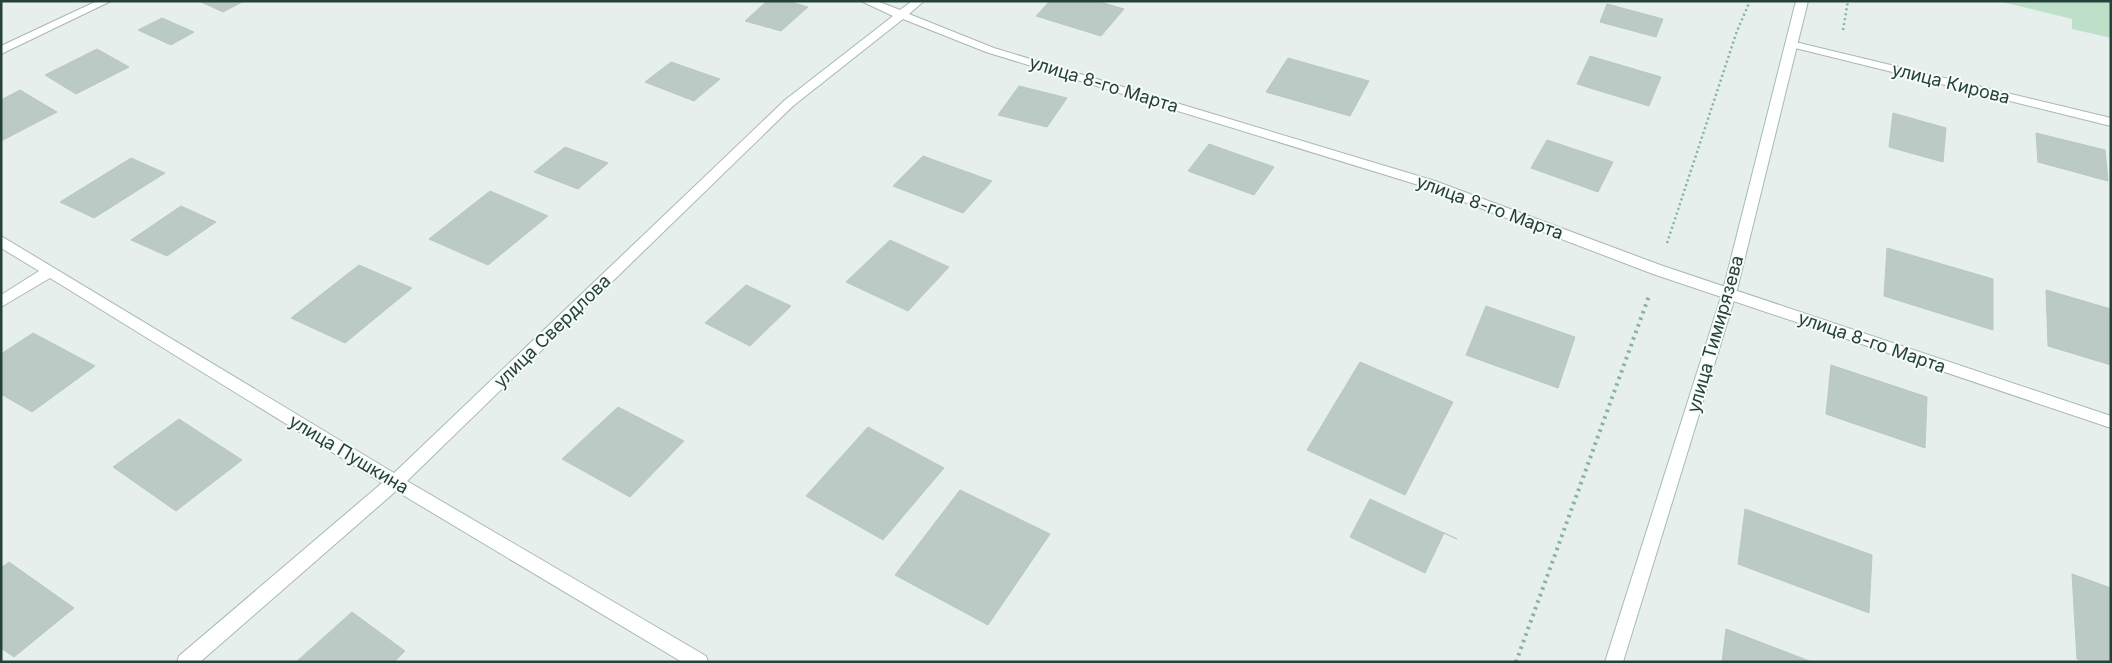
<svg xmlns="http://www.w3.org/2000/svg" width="2112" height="663" font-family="Inter,sans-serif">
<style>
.green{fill:#bfe0c8}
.building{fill:#bbcac4;stroke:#b8c9c2}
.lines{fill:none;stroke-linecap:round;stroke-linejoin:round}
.street-casing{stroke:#a8b8b2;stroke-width:2}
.secondary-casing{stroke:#a4bbb3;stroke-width:2}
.path-far1{stroke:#86b3a5;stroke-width:2.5;stroke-dasharray:2 3;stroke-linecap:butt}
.path{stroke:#86b3a5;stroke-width:4;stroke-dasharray:2.5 4.5;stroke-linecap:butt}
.street{fill:#fff;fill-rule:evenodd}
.secondary{fill:#fff;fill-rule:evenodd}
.labels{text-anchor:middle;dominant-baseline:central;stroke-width:4;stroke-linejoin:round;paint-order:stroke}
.street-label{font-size:18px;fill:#24423a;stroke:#f7fbf9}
</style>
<rect width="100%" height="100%" fill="#e6efeb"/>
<!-- green -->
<path class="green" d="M1998 1H2111V38L2072 29V19Z"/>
<!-- building -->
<g class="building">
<path d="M199 1H244L223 12Z"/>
<path d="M767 1H787L808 7 781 31 745 21Z"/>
<path d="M1050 1H1097L1124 9 1101 36 1036 16Z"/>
<path d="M1607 4 1663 19 1656 37 1600 22Z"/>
<path d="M162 18 194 32 171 45 138 30Z"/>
<path d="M97 49 129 67 76 94 45 75Z"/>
<path d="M1590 56 1661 77 1649 106 1577 84Z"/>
<path d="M1288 58 1369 81 1350 116 1266 92Z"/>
<path d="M671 62 720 79 694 101 645 82Z"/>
<path d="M1019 86 1067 98 1047 127 998 115Z"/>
<path d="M20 90 57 112 1 141V100Z"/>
<path d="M1893 113 1946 128 1943 162 1889 147Z"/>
<path d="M2036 133 2105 150 2108 181 2038 162Z"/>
<path d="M1547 140 1613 162 1598 192 1531 168Z"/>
<path d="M1209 144 1274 167 1254 195 1188 171Z"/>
<path d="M565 147 608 163 578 189 534 172Z"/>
<path d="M923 156 992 181 963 213 893 186Z"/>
<path d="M131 158 165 173 94 218 60 202Z"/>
<path d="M490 191 548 216 488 265 429 239Z"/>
<path d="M181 206 216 222 167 256 131 240Z"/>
<path d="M890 240 949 267 908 311 846 282Z"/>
<path d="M1887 248 1993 279V330L1884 296Z"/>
<path d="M359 265 412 288 345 343 291 318Z"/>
<path d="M746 285 791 306 750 346 705 323Z"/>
<path d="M2046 290 2111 309V365L2048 346Z"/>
<path d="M1486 306 1575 337 1558 388 1466 355Z"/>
<path d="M33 333 95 366 32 412 1 394V354Z"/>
<path d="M1360 362 1453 402 1405 495 1307 450Z"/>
<path d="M1831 365 1927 397 1925 448 1826 414Z"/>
<path d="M618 407 684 441 630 497 562 459Z"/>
<path d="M179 419 242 460 176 511 113 467Z"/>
<path d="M868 427 944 468 883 540 806 496Z"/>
<path d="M960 490 1050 534 988 625 895 575Z"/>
<path d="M1370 499 1457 539 1444 533 1425 573 1350 537Z"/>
<path d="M1745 509 1872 555 1869 613 1738 564Z"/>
<path d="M9 562 74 608 14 657 1 648V568Z"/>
<path d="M2072 574 2111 588V662H2083L2077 659Z"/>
<path d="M352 612 405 651 394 662H296Z"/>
<path d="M1726 629 1812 662H1722Z"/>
</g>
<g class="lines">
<!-- street casing -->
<g class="street-casing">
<g id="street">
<path d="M97 1H111L1 54V46Z"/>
<path d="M861 1H877L900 10 912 1H924L909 14 994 48 1435 181 1663 266 2111 416V428L1653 274 1425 187 986 52 903 19 793 106 407 481 706 656 708 662H682L396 491 200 662H177L179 656 382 483 50 278 1 307V295L39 271 1 248V236L394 473 785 100 893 16Z"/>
<path d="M1791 41 2111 118V126L1787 46 1785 44 1787 42Z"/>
</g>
</g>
<!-- secondary casing -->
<g class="secondary-casing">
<path id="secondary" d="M1796 1H1808L1736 294 1623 662H1605L1722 294Z"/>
</g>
<!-- path-far1 -->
<g class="path-far1">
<path d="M1843 30 1848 1"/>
<path d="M1667 243 1737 31 1750 1"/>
</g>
<!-- path -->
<path class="path" d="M1516 662 1649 296"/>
<!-- street -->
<use href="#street" class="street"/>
<!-- secondary -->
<use href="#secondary" class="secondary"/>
</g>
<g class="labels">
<!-- street labels -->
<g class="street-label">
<text transform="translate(1951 83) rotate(14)">улица Кирова</text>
<text transform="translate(1104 84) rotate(17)">улица 8-го Марта</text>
<text transform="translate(1490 207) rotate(20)">улица 8-го Марта</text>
<text transform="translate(552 331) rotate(-44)">улица Свердлова</text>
<text transform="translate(1715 334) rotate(-74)">улица Тимирязева</text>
<text transform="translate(1872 342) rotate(19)">улица 8-го Марта</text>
<text transform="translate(349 454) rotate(31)">улица Пушкина</text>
</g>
</g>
<!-- border -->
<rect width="2112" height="663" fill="none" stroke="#24423a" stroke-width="5"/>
</svg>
